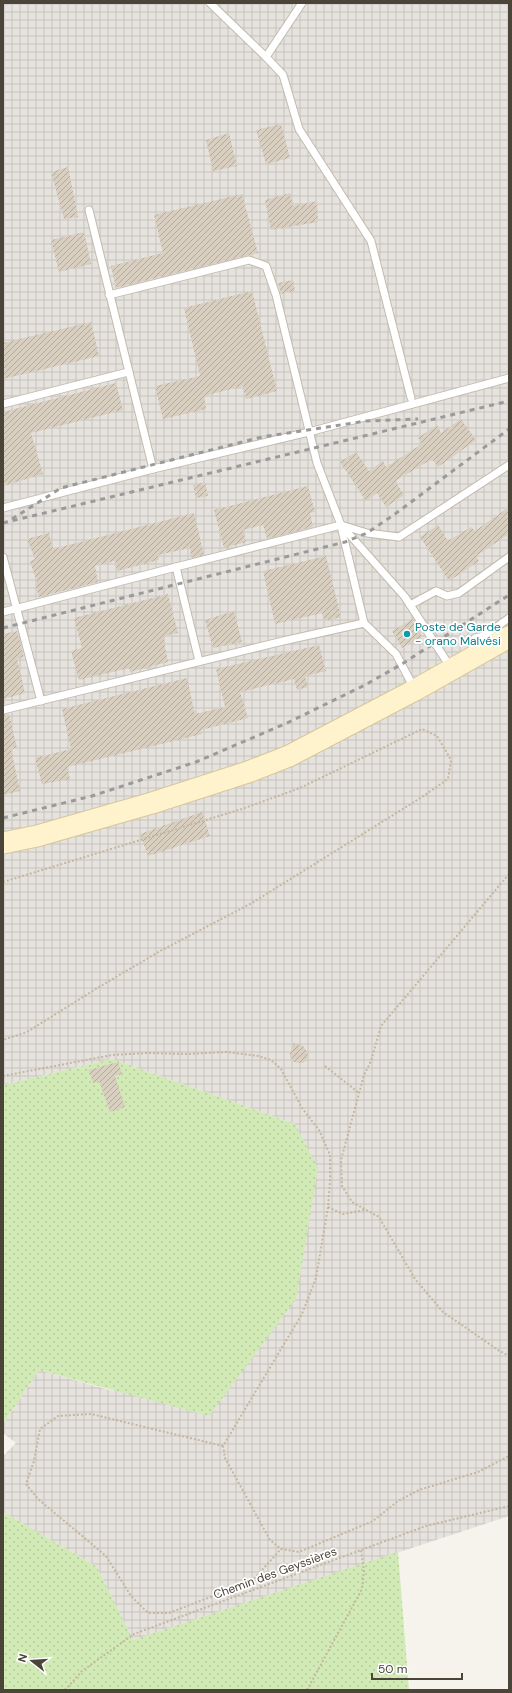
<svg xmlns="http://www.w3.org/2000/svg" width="512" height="1693" font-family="'DM Sans',sans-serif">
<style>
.industrial{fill:url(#industrial-grid)}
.grass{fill:url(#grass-dots)}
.building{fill:url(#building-hatch)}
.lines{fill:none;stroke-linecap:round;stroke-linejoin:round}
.lane-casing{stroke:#c2bbae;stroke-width:9}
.secondary-casing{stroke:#d6c79b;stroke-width:23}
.path{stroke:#c4b79f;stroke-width:2;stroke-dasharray:2 2;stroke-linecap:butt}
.lane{stroke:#fff;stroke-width:7}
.secondary{stroke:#fff3cd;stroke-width:21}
.rail{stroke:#9a9a9a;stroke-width:3;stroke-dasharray:5 5;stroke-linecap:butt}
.culture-dot{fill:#0f9aa8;stroke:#fff;stroke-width:1.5}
.labels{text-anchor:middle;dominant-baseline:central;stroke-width:3.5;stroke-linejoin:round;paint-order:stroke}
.culture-label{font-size:12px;fill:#0d838f;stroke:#fff;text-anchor:start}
.street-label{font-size:12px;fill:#4b4439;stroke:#fff}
</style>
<defs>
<pattern id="industrial-grid" width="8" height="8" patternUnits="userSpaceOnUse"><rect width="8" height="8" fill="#e6e2dd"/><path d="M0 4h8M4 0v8" fill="none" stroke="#c7c3be"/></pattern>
<pattern id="grass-dots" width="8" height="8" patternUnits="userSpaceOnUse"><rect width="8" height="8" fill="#d2eab5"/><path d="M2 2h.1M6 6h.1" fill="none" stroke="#b6ca9c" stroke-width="1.8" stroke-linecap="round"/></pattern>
<pattern id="building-hatch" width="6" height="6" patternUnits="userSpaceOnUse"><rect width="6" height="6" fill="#d8cfc1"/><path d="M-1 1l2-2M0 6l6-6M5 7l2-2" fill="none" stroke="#b1aa9e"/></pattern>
</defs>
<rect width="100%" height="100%" fill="#f6f3ec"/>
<!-- industrial -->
<path class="industrial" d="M3 3H509V1516L133 1640 97 1567 3 1512V1456L16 1443 3 1433V1424L39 1370 113 1391 295 1124 112 1059 3 1085Z"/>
<!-- grass -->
<g class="grass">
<path d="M112 1059 295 1124 318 1168 296 1299 209 1416 39 1370 3 1424V1085Z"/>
<path d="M3 1512 97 1567 133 1640 398 1552 409 1690H3Z"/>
</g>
<!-- building -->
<g class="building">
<path d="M281 124 290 158 266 164 256 130Z"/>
<path d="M229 133 237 166 213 171 206 140Z"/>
<path d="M68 167 78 217 64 219 51 172Z"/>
<path d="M290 193 293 206 317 201 318 222 271 230 265 200Z"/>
<path d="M242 194 258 253 116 288 111 266 163 253 154 215Z"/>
<path d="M84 232 91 264 59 272 51 240Z"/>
<path d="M293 280 295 291 281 294 278 283Z"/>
<path d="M252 291 277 391 246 399 243 386 204 396 206 409 163 419 155 386 200 376 184 308Z"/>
<path d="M91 322 99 356 3 379V343Z"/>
<path d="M116 383 123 410 31 433 43 474 3 486V412Z"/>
<path d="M461 419 476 440 438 467 432 459 395 481 404 495 386 507 377 493 366 501 340 462 356 452 369 471 383 461 386 467 422 444 418 438 437 425 441 433Z"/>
<path d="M205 482 208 496 196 498 193 485Z"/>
<path d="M308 486 315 512 310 513 313 527 267 539 263 525 243 530 246 542 224 548 214 510Z"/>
<path d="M509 507V534L476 556 479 561 449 581 420 537 438 525 448 541 471 527 475 531Z"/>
<path d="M194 513 204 555 191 558 190 548 158 555 159 560 117 571 115 561 95 566 98 582 39 597 35 584 37 583 30 561 35 559 27 539 49 533 53 549Z"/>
<path d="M326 556 341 617 324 621 322 613 275 624 263 571Z"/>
<path d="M168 594 178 633 163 636 168 662 130 672 129 668 79 680 71 651 82 648 74 618Z"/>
<path d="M234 611 242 642 213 648 205 620Z"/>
<path d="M413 619 422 637 402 648 392 631Z"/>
<path d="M17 631 24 657 17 659 25 693 3 699V634Z"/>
<path d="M319 645 326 671 305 676 308 687 297 690 294 679 240 692 248 718 201 730 202 734 67 767 70 779 42 784 35 758 71 749 62 709 187 678 195 714 225 707 216 669Z"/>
<path d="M9 714 17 748 11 749 20 791 3 795V715Z"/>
<path d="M202 812 210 836 148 856 140 834Z"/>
<path d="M294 1043 303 1046 308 1053 306 1061 302 1063 294 1062 290 1057V1052Z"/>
<path d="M118 1062 122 1074 115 1076 125 1107 110 1112 99 1081 93 1083 89 1070Z"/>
</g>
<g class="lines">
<!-- lane casing -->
<g class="lane-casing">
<g id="lane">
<path d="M210 3 266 57"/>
<path d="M302 3 266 57 283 75 299 129 371 241 411 398"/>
<path d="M89 210 153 469"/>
<path d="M109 295 249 260 266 266 276 295 317 463 341 525 405 597 451 668"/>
<path d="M3 404 128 372"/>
<path d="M3 508 153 469 309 432 509 378"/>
<path d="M341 526 364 623"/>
<path d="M3 557 41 701"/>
<path d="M410 605 436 591 447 596 459 593 509 557"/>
<path d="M3 612 176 567"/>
<path d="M474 654 472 641 475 638 484 636 509 618"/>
<path d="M199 661 176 567 341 525 367 533 399 537 509 465"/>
<path d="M3 710 283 641 364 623 396 654 414 688"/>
</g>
</g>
<!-- secondary casing -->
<g class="secondary-casing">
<path id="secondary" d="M3 843 37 836 152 803 248 772 289 756 415 690 509 637"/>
</g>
<!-- path -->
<g class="path">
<path d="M509 874 381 1026 371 1061 364 1075 341 1160 342 1186 352 1202 379 1217 415 1279 443 1312 498 1350 509 1356"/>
<path d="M3 882 242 809 300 788 422 729 437 736 451 760 448 779 422 797 252 903 162 950 99 987 27 1032 3 1040"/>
<path d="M325 1066 359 1093"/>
<path d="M3 1076 112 1055 148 1053 187 1054 226 1052 258 1056 271 1060 281 1069 302 1108 319 1130 330 1155V1181L328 1207 316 1278 302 1314 223 1446 225 1458 270 1540 281 1549 299 1552 373 1521 398 1501 419 1490 478 1472 509 1456"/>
<path d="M328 1207 343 1214 365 1210"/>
<path d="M223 1446 91 1414 58 1416 40 1429 34 1461 26 1484 38 1499 106 1556 131 1596 148 1613H169L252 1581 281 1549"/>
<path d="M65 1690 82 1671 134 1634 426 1526 509 1506"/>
<path d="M307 1690 362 1589 364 1571 361 1550"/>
</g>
<!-- lane -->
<use href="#lane" class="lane"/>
<!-- secondary -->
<use href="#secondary" class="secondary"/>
<!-- rail -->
<g class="rail">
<path d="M12 519 61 488 262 437 366 421 418 419"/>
<path d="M3 523 509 401"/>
<path d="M3 628 345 542 367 533 395 514 509 429"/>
<path d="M3 818 92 796 196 762 287 723 365 685 402 664 509 595"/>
</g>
</g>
<!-- markers -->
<circle class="culture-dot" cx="407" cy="634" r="4"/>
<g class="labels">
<!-- culture labels -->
<g class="culture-label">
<text x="415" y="627">Poste de Garde<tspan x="415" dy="14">- orano Malvési</tspan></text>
</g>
<!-- street labels -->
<g class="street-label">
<text transform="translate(275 1573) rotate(-20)">Chemin des Geyssières</text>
</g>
</g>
<!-- border -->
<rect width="512" height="1693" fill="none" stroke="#4b4439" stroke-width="8"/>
<!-- north arrow -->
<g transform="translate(32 1661) rotate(287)" stroke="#ffffff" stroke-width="3" paint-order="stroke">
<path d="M0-3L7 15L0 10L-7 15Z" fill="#4b4439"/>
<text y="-6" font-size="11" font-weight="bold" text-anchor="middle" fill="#4b4439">N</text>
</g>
<!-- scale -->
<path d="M372 1673v6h90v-6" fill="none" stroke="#4b4439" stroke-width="2"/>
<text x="378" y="1673" font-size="12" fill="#4b4439" stroke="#ffffff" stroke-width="3" paint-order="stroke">50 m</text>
</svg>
